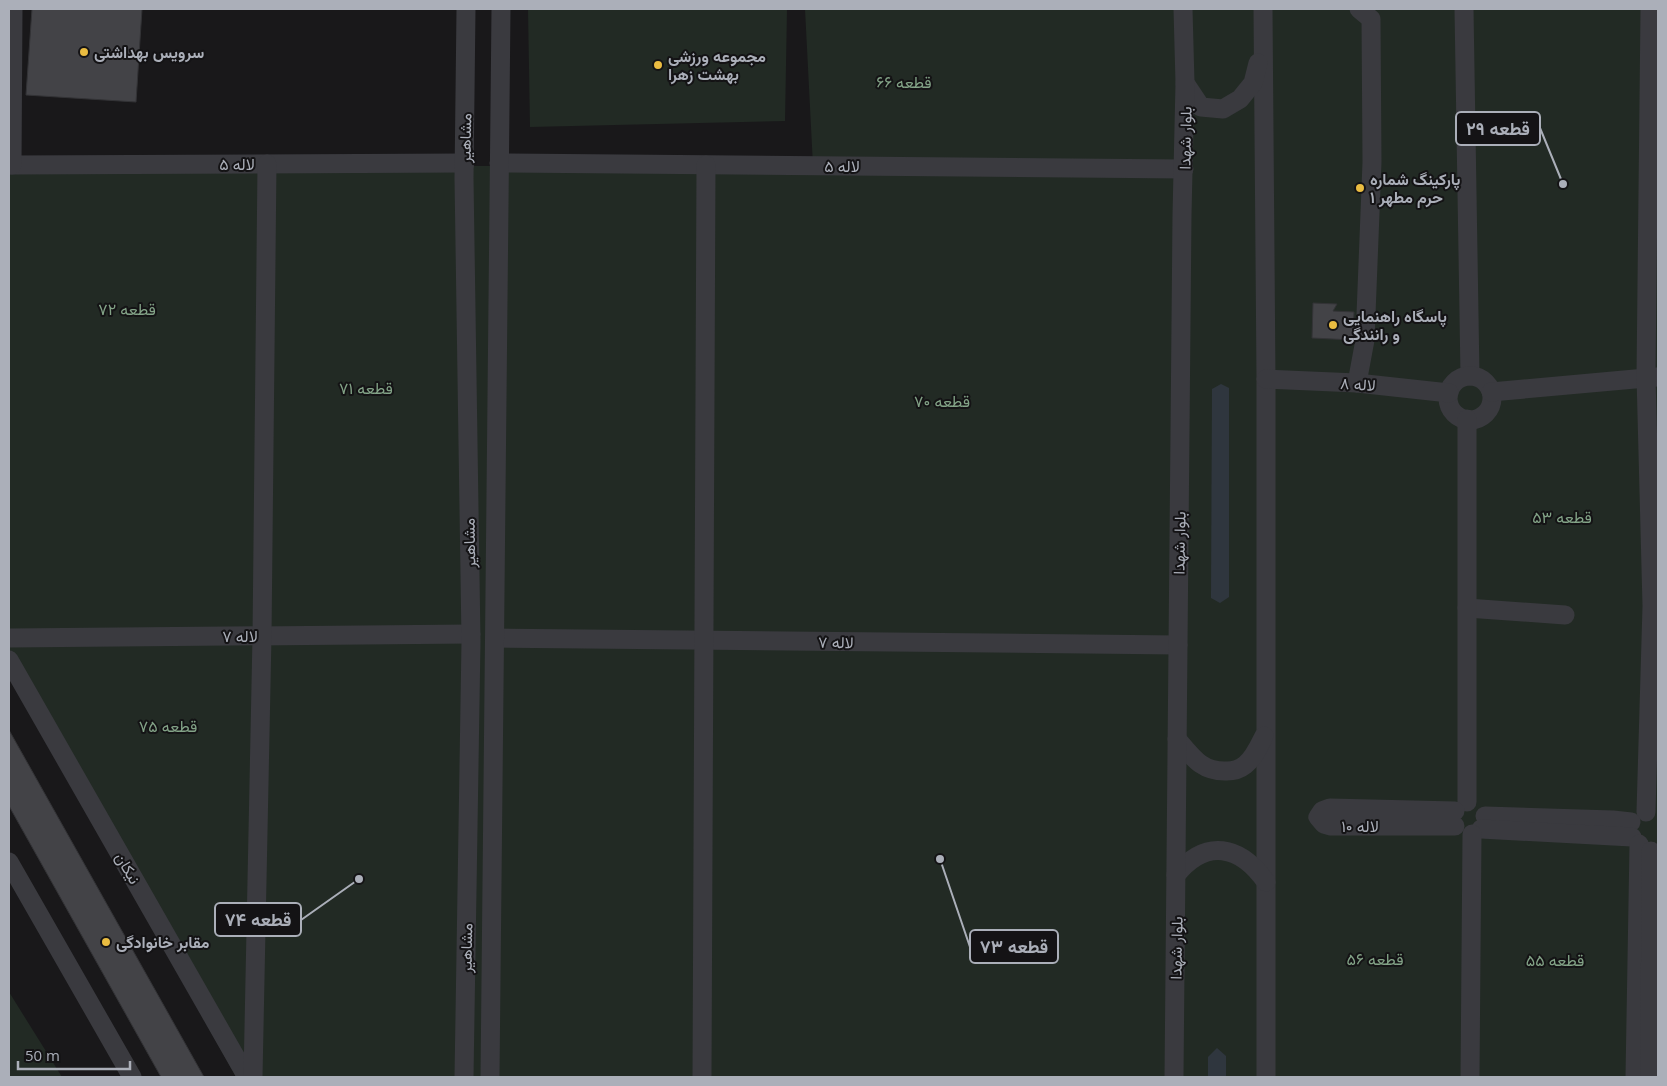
<svg xmlns="http://www.w3.org/2000/svg" width="1667" height="1086" font-family="'Open Sans',Vazirmatn,sans-serif">
<style>
.green{fill:#222a24}
.water{fill:#2f363e}
.building{fill:#434347;stroke:#333336}
.lines{fill:none;stroke-linecap:round;stroke-linejoin:round}
.minor{stroke:#3a3a3f;stroke-width:19}
.poi-dot{fill:#eabc41;stroke:#141315;stroke-width:2}
.labels{text-anchor:middle;dominant-baseline:central;stroke-width:4;stroke-linejoin:round;paint-order:stroke}
.poi-label{font-size:16px;font-weight:bold;fill:#abafb9;stroke:#141315;text-anchor:start}
.park-label{font-size:16px;fill:#83a387;stroke:#141315}
.street-label{font-size:16px;fill:#abafb9;stroke:#141315}
.leader{fill:none;stroke:#abafb9;stroke-width:2}
.callout-dot{fill:#abafb9;stroke:#141315;stroke-width:2}
.callout{fill:#141315;stroke:#abafb9;stroke-width:2}
.callout-label{font-size:18px;text-anchor:middle;font-weight:bold;fill:#abafb9}
</style>
<rect width="100%" height="100%" fill="#19181a"/>
<!-- green -->
<g class="green">
<path d="M528 9H787L785 121 530 127Z"/>
<path d="M805 9H1658V1077H236L9 670V166H813Z"/>
<path d="M9 992 62 1077H9Z"/>
</g>
<!-- water -->
<g class="water">
<path d="M1221 384 1229 388V597L1220 603 1211 598 1212 389Z"/>
<path d="M1217 1048 1226 1056V1077H1208V1057Z"/>
</g>
<!-- building -->
<g class="building">
<path d="M32 9H142L136 102 26 95Z"/>
<path d="M1313 303 1337 304 1333 311 1354 312 1353 340 1312 338Z"/>
<path d="M9 730 204 1077H161L9 806Z"/>
</g>
<g class="lines">
<!-- minor -->
<g class="minor">
<path d="M1263 9 1266 379V1077"/>
<path d="M1464 9 1470 376"/>
<path d="M1185 83 1201 107 1223 109 1240 99 1253 83 1258 63"/>
<path d="M499 163 1184 169"/>
<path d="M9 165 465 163"/>
<path d="M12 165 13 9"/>
<circle cx="1470" cy="398" r="22"/>
<path d="M1266 379 1357 383 1449 393"/>
<path d="M1357 383 1365 340 1372 162 1371 19 1359 9"/>
<path d="M1491 392 1657 377"/>
<path d="M1467 608 1565 615"/>
<path d="M9 638 471 634"/>
<path d="M495 638 1178 645"/>
<path d="M9 660 247 1077"/>
<path d="M1177 739C1193 758 1202 772 1227 771 1233 771 1240 769 1245 765 1254 758 1259 746 1264 736"/>
<path d="M1467 802V419"/>
<path d="M1455 811 1330 808 1322 811 1318 817 1324 824 1331 826H1455"/>
<path d="M1646 812 1652 606 1646 376 1650 9"/>
<path d="M1485 816 1613 820 1631 822"/>
<path d="M1481 829 1632 837"/>
<path d="M9 862 132 1077"/>
<path d="M1176 875C1206 838 1240 845 1266 882"/>
<path d="M253 1077 262 636 267 164"/>
<path d="M464 1077 471 641 464 178 466 9"/>
<path d="M490 1077 501 9"/>
<path d="M702 1077 706 165"/>
<path d="M1174 1077 1182 215 1185 83 1183 9"/>
<path d="M1470 1077 1472 834"/>
<path d="M1635 1077 1639 844"/>
<path d="M1650 1077 1651 851"/>
</g>
</g>
<!-- markers -->
<g class="poi-dot">
<circle cx="84" cy="52" r="5"/>
<circle cx="658" cy="65" r="5"/>
<circle cx="1360" cy="188" r="5"/>
<circle cx="1333" cy="325" r="5"/>
<circle cx="106" cy="942" r="5"/>
</g>
<g class="labels">
<!-- poi labels -->
<g class="poi-label">
<text x="94" y="52">سرویس بهداشتی</text>
<text x="668" y="56">مجموعه ورزشی<tspan x="668" dy="18">بهشت زهرا</tspan></text>
<text x="1370" y="179">پارکینگ شماره<tspan x="1370" dy="18">۱ حرم مطهر</tspan></text>
<text x="1343" y="316">پاسگاه راهنمایی<tspan x="1343" dy="18">و رانندگی</tspan></text>
<text x="116" y="942">مقابر خانوادگی</text>
</g>
<!-- park labels -->
<g class="park-label">
<text x="904" y="82">قطعه ۶۶</text>
<text x="127" y="309">قطعه ۷۲</text>
<text x="366" y="388">قطعه ۷۱</text>
<text x="942" y="401">قطعه ۷۰</text>
<text x="1562" y="517">قطعه ۵۳</text>
<text x="168" y="726">قطعه ۷۵</text>
<text x="1375" y="959">قطعه ۵۶</text>
<text x="1555" y="960">قطعه ۵۵</text>
</g>
<!-- street labels -->
<g class="street-label">
<text transform="translate(465 138) rotate(-89)">مشاهیر</text>
<text transform="translate(1185 138) rotate(-89)">بلوار شهدا</text>
<text x="237" y="164">لاله ۵</text>
<text x="842" y="166">لاله ۵</text>
<text transform="translate(1358 384) rotate(4)">لاله ۸</text>
<text transform="translate(469 543) rotate(-91)">مشاهیر</text>
<text transform="translate(1179 543) rotate(-89)">بلوار شهدا</text>
<text x="240" y="636">لاله ۷</text>
<text transform="translate(836 642) rotate(1)">لاله ۷</text>
<text x="1360" y="826">لاله ۱۰</text>
<text transform="translate(128 868) rotate(60)">نیکان</text>
<text transform="translate(466 948) rotate(-89)">مشاهیر</text>
<text transform="translate(1176 948) rotate(-89)">بلوار شهدا</text>
</g>
</g>
<!-- callouts -->
<path class="leader" d="M1563 184L1540 128M359 879L301 920M940 859L970 947"/>
<g class="callout-dot">
<circle cx="1563" cy="184" r="5"/>
<circle cx="359" cy="879" r="5"/>
<circle cx="940" cy="859" r="5"/>
</g>
<g class="callout">
<rect x="1456" y="112" width="84" height="33" rx="5"/>
<rect x="215" y="903" width="86" height="33" rx="5"/>
<rect x="970" y="930" width="88" height="33" rx="5"/>
</g>
<g class="callout-label">
<text x="1498" y="135">قطعه ۲۹</text>
<text x="258" y="926">قطعه ۷۴</text>
<text x="1014" y="953">قطعه ۷۳</text>
</g>
<!-- border -->
<rect width="1667" height="1086" fill="none" stroke="#abafb9" stroke-width="20"/>
<!-- scale -->
<path d="M18 1061v8h112v-8" fill="none" stroke="#abafb9" stroke-width="2.5"/>
<text x="25" y="1061" font-size="15" fill="#abafb9" stroke="#141315" stroke-width="4" paint-order="stroke">50 m</text>
</svg>
